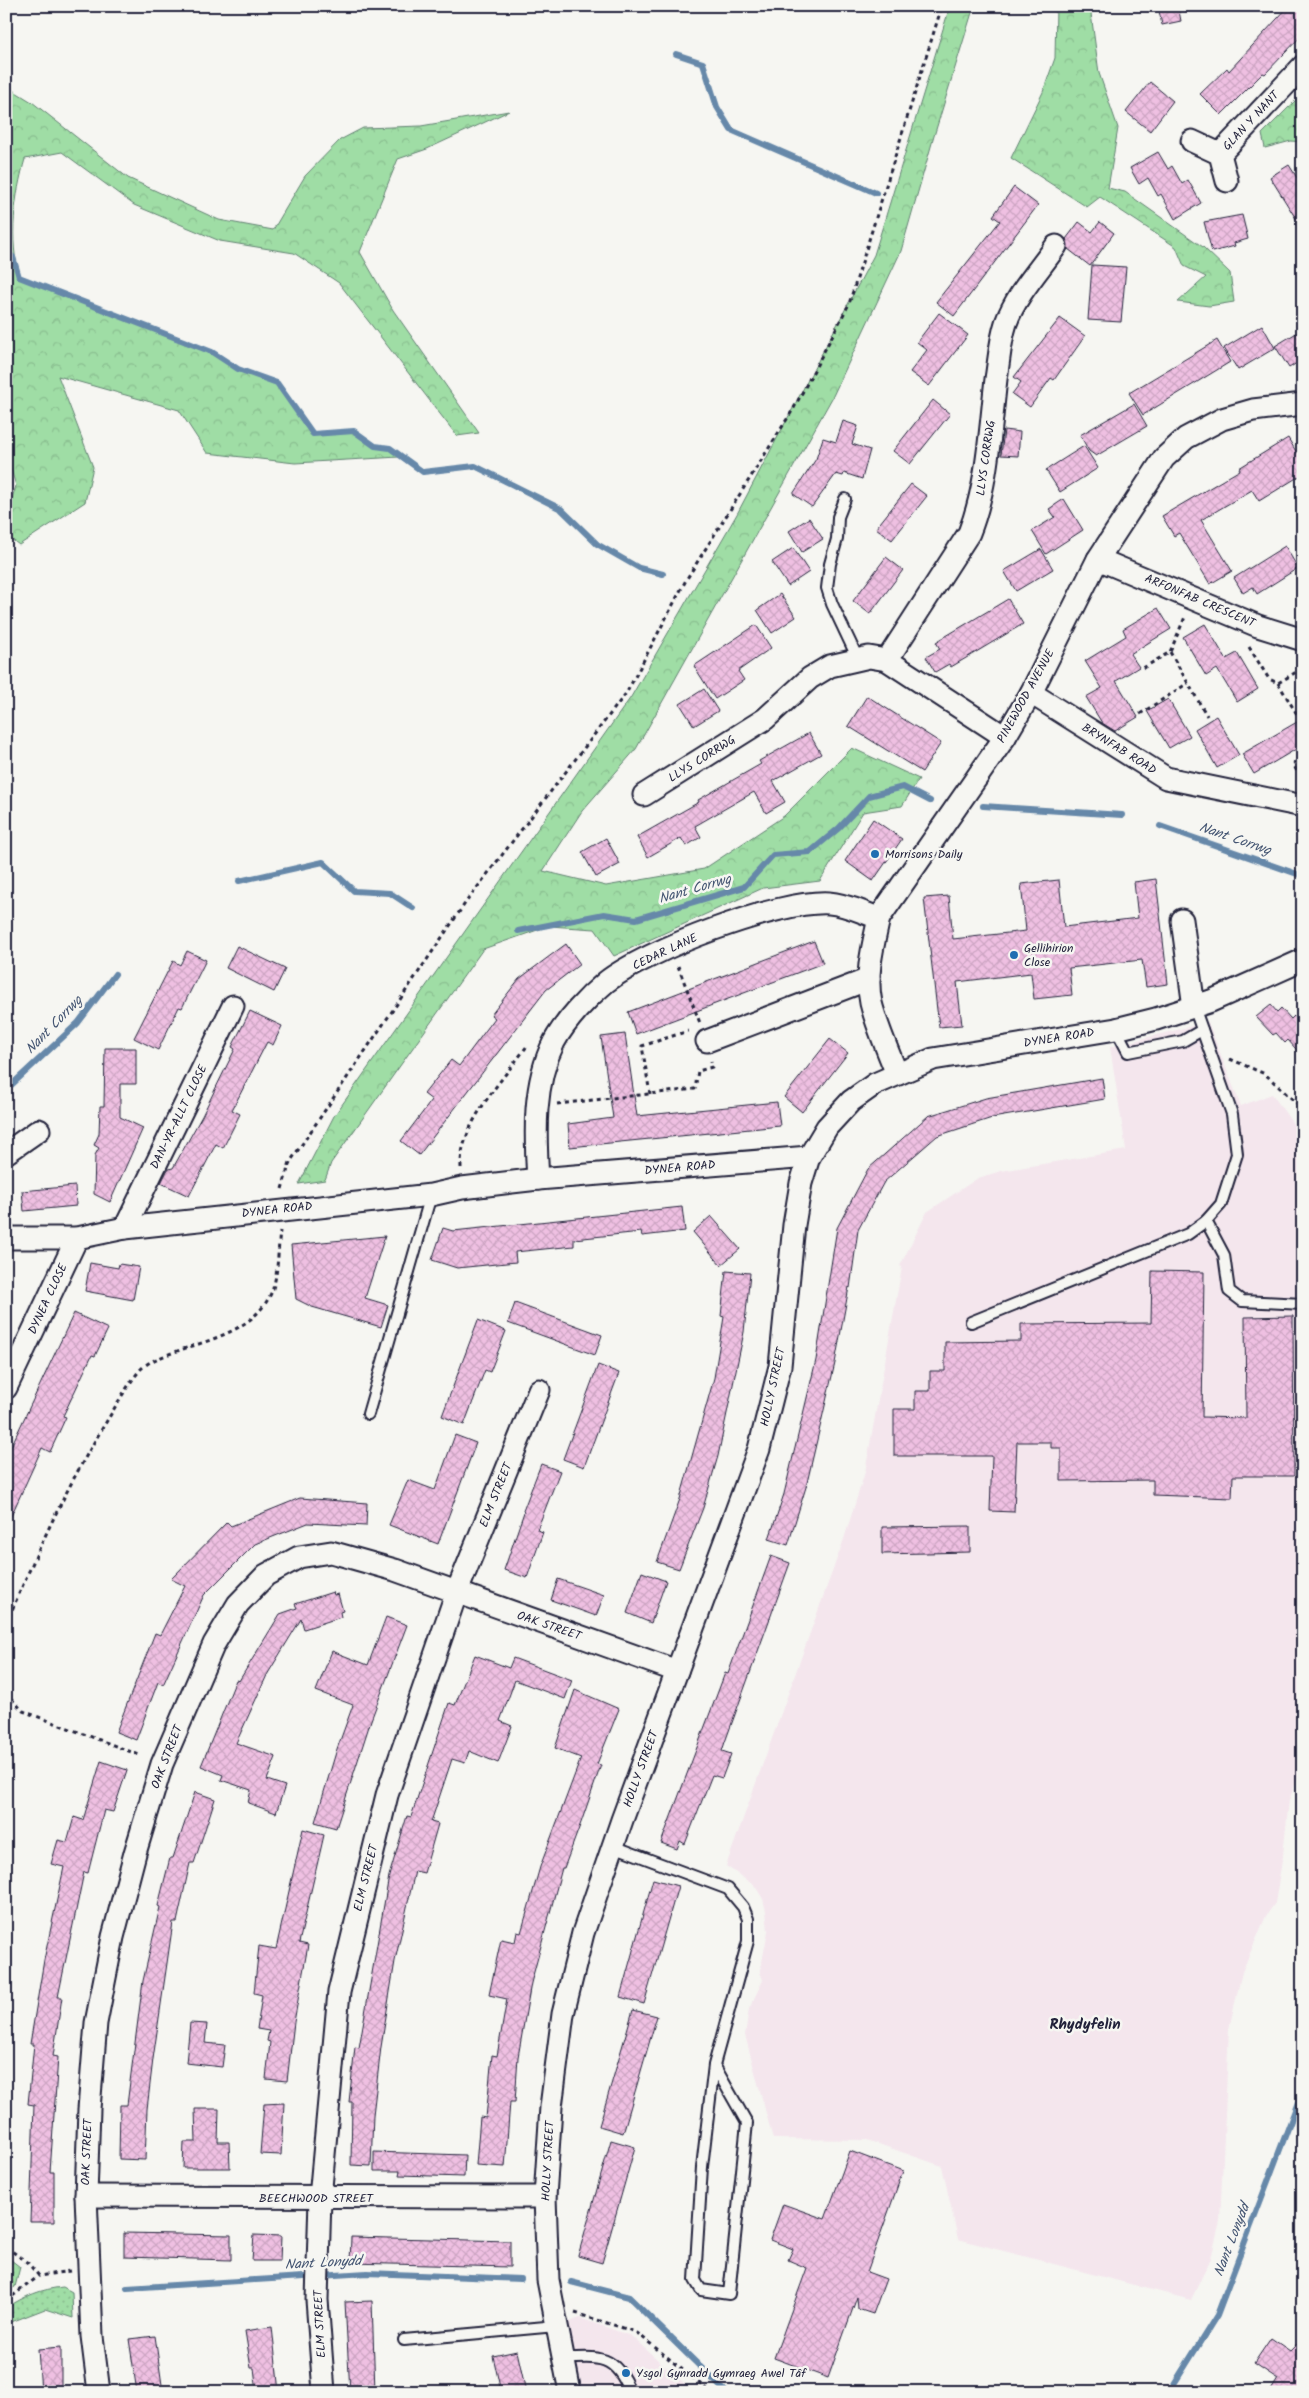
<svg xmlns="http://www.w3.org/2000/svg" width="1309" height="2398" font-family="Kalam,sans-serif">
<style>
.built{fill:#f4e6ed}
.grass{fill:url(#grass-dots);stroke:#608070}
.forest{fill:url(#forest-crowns);stroke:#608070}
.lines{fill:none;stroke-linecap:round;stroke-linejoin:round}
.stream{stroke:#6688a9;stroke-width:6}
.building{fill:url(#building-cross-hatch);stroke:#22223b}
.lane-casing{stroke:#22223b;stroke-width:14}
.street-casing{stroke:#22223b;stroke-width:25}
.path{stroke:#22223b;stroke-width:3;stroke-dasharray:4 4;stroke-linecap:butt}
.lane{stroke:#f6f6f2;stroke-width:10}
.street{stroke:#f6f6f2;stroke-width:21}
.poi-dot{fill:#1f6fb2;stroke:#f6f6f2;stroke-width:2}
.labels{text-anchor:middle;dominant-baseline:central;stroke-width:5;stroke-linejoin:round;paint-order:stroke}
.street-label{font-size:12px;fill:#22223b;stroke:#f6f6f2}
.poi-label{font-size:12px;fill:#22223b;stroke:#f6f6f2;text-anchor:start}
.water-label{font-size:14px;font-style:italic;fill:#445572;stroke:#f6f6f2}
.quarter-label{font-size:15px;font-weight:bold;fill:#22223b;stroke:#f6f6f2}
</style>
<defs>
<pattern id="grass-dots" width="8" height="8" patternUnits="userSpaceOnUse" patternTransform="scale(1.25)"><rect width="8" height="8" fill="#9fdda5"/><path d="M2 2h.1M6 6h.1" fill="none" stroke="#89bd8f" stroke-width="1.8" stroke-linecap="round"/></pattern>
<pattern id="forest-crowns" width="20" height="18" patternUnits="userSpaceOnUse" patternTransform="scale(1.25)"><rect width="20" height="18" fill="#9fdda5"/><path d="M2 6a3 3 0 1 1 6 0M12 15a3 3 0 1 1 6 0" fill="none" stroke="#89bd8f"/></pattern>
<pattern id="building-cross-hatch" width="8" height="8" patternUnits="userSpaceOnUse" patternTransform="scale(1.25)"><rect width="8" height="8" fill="#efc0e2"/><path d="M0 0l8 8M0 8l8-8" fill="none" stroke="#cda5c3"/></pattern>
</defs>
<rect width="100%" height="100%" fill="#f6f6f2"/>
<filter id="ink" filterUnits="userSpaceOnUse"><feTurbulence type="fractalNoise" baseFrequency=".02" numOctaves="2"/><feDisplacementMap in="SourceGraphic" scale="10" xChannelSelector="R" yChannelSelector="G"/><feConvolveMatrix kernelMatrix="1 2 1 2 8 2 1 2 1" color-interpolation-filters="sRGB"/></filter>
<g filter="url(#ink)">
<!-- built -->
<g class="built">
<path d="M1208 1022 1241 1106 1272 1094 1303 1138V1765L1289 1800 1283 1855 1275 1903 1266 1916 1242 1972 1229 2029 1220 2222 1211 2258 1191 2300 958 2239 942 2166 867 2140 773 2139 745 2035 749 2009 763 1980 760 1972 768 1931 766 1911 763 1899 755 1886 726 1866 844 1539 865 1472 902 1267 900 1266 927 1212 978 1178 1001 1171 1126 1150 1110 1047Z"/>
<path d="M580 2318 631 2336 694 2392H583L567 2323Z"/>
</g>
<!-- grass -->
<g class="grass">
<path d="M6 2256 20 2267 15 2287 6 2291Z"/>
<path d="M63 2287 72 2292 73 2318 45 2309 6 2324V2308C25 2296 41 2289 63 2287Z"/>
</g>
<!-- forest -->
<g class="forest">
<path d="M950 6H974L934 136 901 251 832 398 636 749 582 811 543 871 606 886 704 869 784 816 852 748 919 779 902 806 863 812 820 881 763 888 614 956 595 929 549 926 483 949 331 1163 325 1180 299 1184 334 1116 631 697 737 514 874 255Z"/>
<path d="M1056 6H1090L1099 73 1118 128 1108 188 1125 192 1203 247 1230 273 1234 302 1209 306 1178 302 1206 277 1184 266 1176 247 1100 197 1087 207 1011 158 1043 92 1055 58Z"/>
<path d="M6 86 32 102 128 178 219 220 273 230 305 176 340 140 363 128 421 126 509 111 427 149 398 159 360 252 393 310 479 433 457 436 339 283 294 253 220 241 134 205 62 152 25 159C15 195 8 240 20 277L212 352 238 369 277 383 313 434 354 431 374 446 390 448 399 457 295 463 207 453 179 410 58 376 93 467 85 502 19 545 6 535V516L16 486 6 453Z"/>
<path d="M1303 93V142L1291 141 1265 148 1262 134Z"/>
</g>
<g class="lines">
<!-- stream -->
<g class="stream">
<path d="M676 54 703 63 717 107 731 130 876 193"/>
<path d="M6 252 13 257 19 277 212 352 238 369 277 383 313 434 354 431 375 446 390 448 423 472 475 466 561 509 597 544 639 568 663 574"/>
<path d="M983 806 1122 815"/>
<path d="M1160 826 1303 876"/>
<path d="M239 881 323 862 354 891 390 893 413 908"/>
<path d="M518 931 604 914 636 919 744 887 773 855 810 852 839 828 869 796 903 787 930 801"/>
<path d="M6 1090 78 1023 115 974"/>
<path d="M571 2282 629 2297 726 2392"/>
<path d="M127 2288 367 2273 521 2279"/>
<path d="M1169 2392 1217 2315 1303 2089"/>
</g>
</g>
<!-- building -->
<g class="building">
<path d="M1158 6H1178L1181 21 1162 25Z"/>
<path d="M1289 6H1303V34L1265 74 1263 73 1221 115 1200 94 1227 68 1229 71Z"/>
<path d="M1150 82 1173 101 1150 131 1126 112Z"/>
<path d="M1158 152 1168 169 1172 166 1182 184 1188 180 1201 203 1175 219 1161 194 1158 196 1148 178 1139 184 1130 168Z"/>
<path d="M1289 165 1303 187V230L1270 177Z"/>
<path d="M1014 187 1038 205 954 316 936 302 1000 221 993 216Z"/>
<path d="M1242 215 1248 239 1234 243 1235 246 1212 252 1204 222Z"/>
<path d="M1079 222 1092 232 1100 222 1114 233 1090 266 1068 249 1066 239Z"/>
<path d="M1092 265 1126 267 1121 322 1088 320Z"/>
<path d="M939 313 968 335 929 386 910 372 927 350 917 342Z"/>
<path d="M1060 318 1085 336 1054 380 1051 378 1030 407 1012 394 1021 382 1014 377Z"/>
<path d="M1262 325 1275 348 1238 370 1224 348Z"/>
<path d="M1303 329V359L1289 368 1275 346Z"/>
<path d="M1217 340 1230 362 1143 415 1129 393Z"/>
<path d="M933 400 950 414 910 464 893 451Z"/>
<path d="M1134 404 1147 426 1096 456 1089 451 1080 435Z"/>
<path d="M843 421 858 426 852 444 870 450 862 479 844 473 843 476 836 474 812 507 793 494 816 459 823 438 836 442Z"/>
<path d="M1004 430 1020 432 1018 456 1001 455Z"/>
<path d="M1288 438 1297 453 1303 449V474L1259 501 1252 490 1201 520 1232 571 1210 584 1179 533 1174 536 1162 516 1240 470 1239 468Z"/>
<path d="M1084 446 1098 468 1060 492 1046 470Z"/>
<path d="M911 484 927 496 892 540 876 528Z"/>
<path d="M1064 499 1083 530 1046 554 1032 531 1055 517 1049 509Z"/>
<path d="M809 518 823 539 802 552 789 531Z"/>
<path d="M1285 546 1298 568 1257 594 1253 587 1243 593 1234 578Z"/>
<path d="M793 548 809 572 788 586 772 562Z"/>
<path d="M1041 549 1053 569 1016 591 1004 571Z"/>
<path d="M886 557 903 570 870 614 853 601Z"/>
<path d="M780 594 796 617 772 633 757 610Z"/>
<path d="M1008 599 1023 624 951 667 949 664 935 672 926 657 940 649 936 642Z"/>
<path d="M1158 608 1171 629 1130 654 1139 667 1116 681 1138 717 1115 731 1102 723 1086 697 1102 688 1085 661 1126 636 1123 629Z"/>
<path d="M1205 624 1226 659 1237 653 1258 689 1237 702 1217 669 1206 676 1183 637Z"/>
<path d="M756 625 771 648 738 671 744 680 715 699 694 666Z"/>
<path d="M704 689 718 711 694 726 680 704Z"/>
<path d="M867 696 941 743 922 772 848 726Z"/>
<path d="M1168 699 1190 736 1169 748 1147 711Z"/>
<path d="M1216 716 1239 755 1217 768 1195 729Z"/>
<path d="M1297 722 1303 732V745L1254 774 1242 754Z"/>
<path d="M809 733 821 754 773 781 785 802 766 813 754 792 695 826 701 837 686 846 681 838 648 857 637 837 699 802 698 800 761 764 759 761Z"/>
<path d="M873 819 902 839 873 881 845 861Z"/>
<path d="M606 838 620 864 596 877 582 852Z"/>
<path d="M1156 879 1168 984 1146 987 1142 960 1069 968 1072 995 1034 999 1031 973 957 982 962 1025 939 1027 924 898 949 896 953 939 1026 931 1021 884 1059 880 1064 927 1138 918 1134 882Z"/>
<path d="M814 941 823 963 636 1034 628 1012Z"/>
<path d="M566 944 580 964 546 990 419 1155 401 1141 432 1100 424 1094 451 1060 459 1066 495 1018 491 1015 519 979Z"/>
<path d="M237 946 285 969 274 992 226 968Z"/>
<path d="M187 951 206 960 182 1008 179 1007 158 1050 134 1038 173 961 180 965Z"/>
<path d="M1271 1005 1277 1012 1281 1008 1291 1019 1294 1016 1303 1025V1057L1288 1040 1285 1043 1276 1033 1273 1035 1256 1017Z"/>
<path d="M250 1011 282 1026 273 1045 267 1042 232 1110 240 1114 223 1148 216 1144 189 1196 161 1183 168 1169 173 1168 202 1116 235 1049 232 1047Z"/>
<path d="M625 1034 637 1116 777 1102 780 1126 570 1147 568 1124 613 1118 601 1037Z"/>
<path d="M830 1039 848 1053 802 1112 784 1097Z"/>
<path d="M105 1048H136V1084H120V1117L143 1128 110 1202 94 1194 95 1155 99 1148 94 1145 99 1134 100 1106H104Z"/>
<path d="M1102 1078 1105 1099 992 1118 937 1136 884 1182 858 1230 850 1288 849 1287 835 1363 806 1487 788 1545 769 1539 784 1494 816 1360 837 1228 868 1169 928 1116 986 1098Z"/>
<path d="M75 1186 76 1206 24 1211 22 1191Z"/>
<path d="M682 1207 685 1231 642 1236 641 1232 574 1239V1246L515 1252 516 1262 457 1268 432 1260 443 1228 453 1231Z"/>
<path d="M711 1216 740 1249 721 1265 693 1232Z"/>
<path d="M385 1236 365 1298 388 1305 381 1327 312 1307 296 1299 291 1245Z"/>
<path d="M90 1263 118 1268 119 1264 139 1267 133 1300 85 1291Z"/>
<path d="M726 1271 750 1273 744 1332 718 1456 703 1508 679 1569 657 1562 680 1499 714 1378 724 1317 721 1316Z"/>
<path d="M1152 1271 1204 1272 1202 1417 1246 1418 1245 1317 1293 1316 1294 1476H1233L1232 1498 1153 1495V1480L1061 1481V1448H1051V1442H1017L1014 1512 990 1511 992 1456H894V1409H915V1391H930V1371H945V1342L1021 1341V1324L1151 1323Z"/>
<path d="M515 1303 602 1335 595 1355 508 1323Z"/>
<path d="M74 1313 108 1329 95 1356 92 1355 63 1416 66 1417 50 1452 42 1448 6 1527V1457Z"/>
<path d="M478 1320 506 1331 490 1372 485 1370 464 1425 442 1416Z"/>
<path d="M598 1365 619 1373 584 1467 563 1459Z"/>
<path d="M455 1435 476 1443 438 1544 389 1525 408 1480 435 1490Z"/>
<path d="M541 1464 560 1471 537 1530 543 1532 527 1578 504 1570 524 1512 523 1511Z"/>
<path d="M300 1498 367 1503 366 1526 308 1523 255 1544 204 1595 163 1685 158 1682 136 1740 116 1732 155 1633 160 1635 185 1586 171 1579 227 1522 231 1526Z"/>
<path d="M970 1526V1552L882 1554V1527Z"/>
<path d="M771 1556 790 1563 725 1742 722 1751 731 1754 722 1778 712 1775 685 1844 680 1841 677 1849 661 1843 725 1673 728 1674Z"/>
<path d="M642 1572 666 1581 651 1623 627 1613Z"/>
<path d="M558 1579 604 1595 596 1616 551 1600Z"/>
<path d="M333 1592 334 1595 338 1594 343 1611 340 1612 341 1617 304 1629 301 1619 267 1675 236 1743 276 1757 267 1780 285 1786 276 1813 248 1803 251 1790 221 1780 223 1775 201 1766 236 1680 239 1681 280 1614 297 1608 295 1604Z"/>
<path d="M386 1617 407 1625 371 1720 336 1828 315 1822 337 1749 353 1705 316 1691 332 1651 368 1665Z"/>
<path d="M475 1655 509 1668 513 1658 572 1680 565 1699 515 1680 500 1721 512 1726 498 1763 469 1751 465 1763 452 1759 431 1822 438 1824 424 1873 415 1871 395 1961 381 2047 373 2115 371 2166 351 2165 352 2102H349L355 2047 359 2048 389 1876 407 1816 411 1817 449 1703 455 1705Z"/>
<path d="M575 1690 619 1709 597 1764 601 1765 582 1820 564 1868H562L531 1983 518 2057 515 2102H510L505 2167 476 2165 480 2117 486 2118 492 2055 497 2056 507 1999 489 1995 501 1939 515 1942 517 1932 521 1933 540 1867 581 1758 555 1748Z"/>
<path d="M101 1761 127 1770 113 1812 104 1810 88 1873 84 1872 58 1997H62L53 2056 58 2057 50 2172H54V2222H30L34 2105 28 2104 34 2044H30L44 1960 64 1867 51 1864 58 1840 67 1842 74 1817 83 1820Z"/>
<path d="M195 1792 215 1799 194 1863H190L177 1922H173L153 2059 147 2109 145 2160 119 2159 120 2105H127L143 1981 160 1907 158 1906 170 1858H173Z"/>
<path d="M303 1829 324 1835 299 1943 308 1945 294 2022 287 2081 266 2079 270 2042 267 2041 269 2031 257 2029 262 1995 254 1993 259 1946 276 1949Z"/>
<path d="M653 1879 678 1886 644 2004 620 1997Z"/>
<path d="M633 2010 657 2016 623 2133 599 2126Z"/>
<path d="M190 2023 207 2024 205 2043 225 2045 222 2067 186 2063Z"/>
<path d="M284 2103 281 2155 260 2154 264 2104Z"/>
<path d="M195 2109H219L218 2142H229L230 2168H183L184 2142H196Z"/>
<path d="M611 2140 635 2147 602 2263 578 2256Z"/>
<path d="M850 2151 903 2171 867 2272 886 2279 873 2314 858 2309 857 2297 828 2378 774 2358 807 2268 788 2260 793 2249 770 2240 783 2204 825 2219Z"/>
<path d="M374 2152 465 2155 464 2177 399 2175 400 2171H374Z"/>
<path d="M124 2233 231 2235V2260L124 2257Z"/>
<path d="M254 2235 281 2236 280 2261H252Z"/>
<path d="M351 2237 510 2241V2267L350 2263Z"/>
<path d="M372 2301 375 2392H350L345 2302Z"/>
<path d="M272 2327 279 2392H257L254 2368H251L245 2331Z"/>
<path d="M155 2336 163 2392H137L129 2339Z"/>
<path d="M1271 2338 1290 2351 1303 2338V2392H1270L1278 2379 1254 2363Z"/>
<path d="M61 2347V2392H41L38 2349Z"/>
<path d="M517 2351 526 2392H501L493 2356Z"/>
</g>
<g class="lines">
<!-- lane casing -->
<g class="lane-casing">
<g id="lane">
<path d="M845 499 838 517 837 539 830 564 827 588 832 604 858 659"/>
<path d="M1116 1029 1128 1052 1183 1041 1202 1030"/>
<path d="M1206 1221 1224 1255 1229 1291 1242 1301 1303 1304"/>
<path d="M971 1322 1188 1234 1206 1221 1221 1204 1237 1154 1232 1114 1194 1007"/>
<path d="M368 1414 431 1195"/>
<path d="M613 1846 728 1889 743 1907 748 1919V1941L714 2065 702 2167 695 2280 701 2290 729 2294 747 2123 714 2065"/>
<path d="M404 2340 556 2326"/>
<path d="M563 2359C599 2356 616 2355 630 2392"/>
</g>
</g>
<!-- street casing -->
<g class="street-casing">
<g id="street">
<path d="M1192 141 1220 154 1227 181"/>
<path d="M1220 154 1303 66"/>
<path d="M1098 559 1258 626 1303 640"/>
<path d="M887 660 969 533C988 485 990 430 996 379 999 361 1000 341 1006 323 1016 295 1039 270 1056 246"/>
<path d="M1031 693 1166 778 1303 806"/>
<path d="M644 795 765 719 810 678 830 666 869 657 887 660 1005 737"/>
<path d="M1182 920 1194 1007"/>
<path d="M707 1041 869 979"/>
<path d="M897 1074C888 1051 877 1027 871 1003 865 975 873 946 879 918L1005 737 1031 693 1098 559 1164 458 1186 438 1222 419 1253 410 1303 404"/>
<path d="M6 1153 39 1130"/>
<path d="M538 1179C535 1133 533 1084 554 1042 566 1020 588 997 606 982 647 950 777 900 829 903 846 904 863 913 879 918"/>
<path d="M125 1228 233 1006"/>
<path d="M6 1238H77L125 1228 431 1195 462 1188 538 1179 809 1157"/>
<path d="M6 1388 77 1238"/>
<path d="M86 2196 545 2197"/>
<path d="M99 2392 92 2336 86 2196 89 2109 96 2023 113 1937 135 1853 162 1764 214 1644 238 1604 266 1575 299 1557 331 1552 395 1570 677 1671"/>
<path d="M324 2392 317 2300 320 2198 339 1992 387 1795 456 1594 539 1390"/>
<path d="M570 2392 548 2280 545 2197 551 2107 563 2014 583 1933 622 1820 759 1449 780 1366 794 1225 801 1183 809 1157 827 1127 851 1101 875 1084 933 1059 1116 1029 1156 1019 1211 1001 1303 960"/>
</g>
</g>
<!-- path -->
<g class="path">
<path d="M1249 647 1269 679 1278 683 1303 668"/>
<path d="M1170 652 1207 716"/>
<path d="M1143 668 1170 652 1185 617"/>
<path d="M1278 683 1303 724"/>
<path d="M1140 714 1188 683"/>
<path d="M1303 757 1293 764 1303 782"/>
<path d="M678 966 700 1023"/>
<path d="M1230 1059 1265 1074 1303 1109"/>
<path d="M650 1094 642 1046 688 1031"/>
<path d="M557 1104 695 1089 698 1071 712 1067 711 1061"/>
<path d="M461 1168C459 1124 503 1080 527 1046"/>
<path d="M282 1189 290 1162 466 902 627 692 686 580 794 408 849 304 942 6"/>
<path d="M6 1624C35 1556 66 1487 105 1424 116 1406 126 1387 140 1370 149 1360 167 1355 180 1350 214 1339 257 1328 272 1291 278 1276 278 1248 280 1231"/>
<path d="M6 1693 23 1711 142 1756"/>
<path d="M6 2247 28 2263 39 2276 70 2271"/>
<path d="M6 2301 39 2276"/>
<path d="M575 2313 636 2332 710 2392"/>
</g>
<!-- lane -->
<use href="#lane" class="lane"/>
<!-- street -->
<use href="#street" class="street"/>
</g>
</g>
<!-- markers -->
<g class="poi-dot">
<circle cx="875" cy="854" r="5"/>
<circle cx="1014" cy="955" r="5"/>
<circle cx="626" cy="2373" r="5"/>
</g>
<g class="labels">
<!-- street labels -->
<g class="street-label">
<text transform="translate(1251 121) rotate(-47)">GLAN Y NANT</text>
<text transform="translate(986 458) rotate(-82)">LLYS CORRWG</text>
<text transform="translate(1200 601) rotate(23)">ARFONFAB CRESCENT</text>
<text transform="translate(1026 696) rotate(-61)">PINEWOOD AVENUE</text>
<text transform="translate(1119 749) rotate(32)">BRYNFAB ROAD</text>
<text transform="translate(702 759) rotate(-32)">LLYS CORRWG</text>
<text transform="translate(665 952) rotate(-25)">CEDAR LANE</text>
<text transform="translate(1059 1038) rotate(-9)">DYNEA ROAD</text>
<text transform="translate(179 1117) rotate(-64)">DAN-YR-ALLT CLOSE</text>
<text transform="translate(680 1168) rotate(-5)">DYNEA ROAD</text>
<text transform="translate(277 1210) rotate(-6)">DYNEA ROAD</text>
<text transform="translate(48 1299) rotate(-65)">DYNEA CLOSE</text>
<text transform="translate(773 1387) rotate(-78)">HOLLY STREET</text>
<text transform="translate(496 1495) rotate(-68)">ELM STREET</text>
<text transform="translate(549 1626) rotate(19)">OAK STREET</text>
<text transform="translate(167 1757) rotate(-69)">OAK STREET</text>
<text transform="translate(641 1769) rotate(-70)">HOLLY STREET</text>
<text transform="translate(366 1878) rotate(-76)">ELM STREET</text>
<text transform="translate(87 2152) rotate(-88)">OAK STREET</text>
<text transform="translate(548 2161) rotate(-87)">HOLLY STREET</text>
<text x="316" y="2198">BEECHWOOD STREET</text>
<text transform="translate(320 2324) rotate(-93)">ELM STREET</text>
</g>
<!-- poi labels -->
<g class="poi-label">
<text x="885" y="854">Morrisons Daily</text>
<text x="1024" y="948">Gellihirion<tspan x="1024" dy="14">Close</tspan></text>
<text x="636" y="2373">Ysgol Gynradd Gymraeg Awel Tâf</text>
</g>
<!-- water labels -->
<g class="water-label">
<text transform="translate(1235 839) rotate(19)">Nant Corrwg</text>
<text transform="translate(695 889) rotate(-16)">Nant Corrwg</text>
<text transform="translate(54 1025) rotate(-46)">Nant Corrwg</text>
<text transform="translate(1232 2240) rotate(-69)">Nant Lonydd</text>
<text transform="translate(323 2263) rotate(-3)">Nant Lonydd</text>
</g>
<!-- quarter labels -->
<g class="quarter-label">
<text x="1085" y="2025">Rhydyfelin</text>
</g>
</g>
<!-- margin -->
<rect width="1309" height="2398" fill="none" stroke="#f6f6f2" stroke-width="25"/>
<rect x="12" y="12" width="1284" height="2373" fill="none" stroke="#22223b" stroke-width="2" filter="url(#ink)"/>
</svg>
